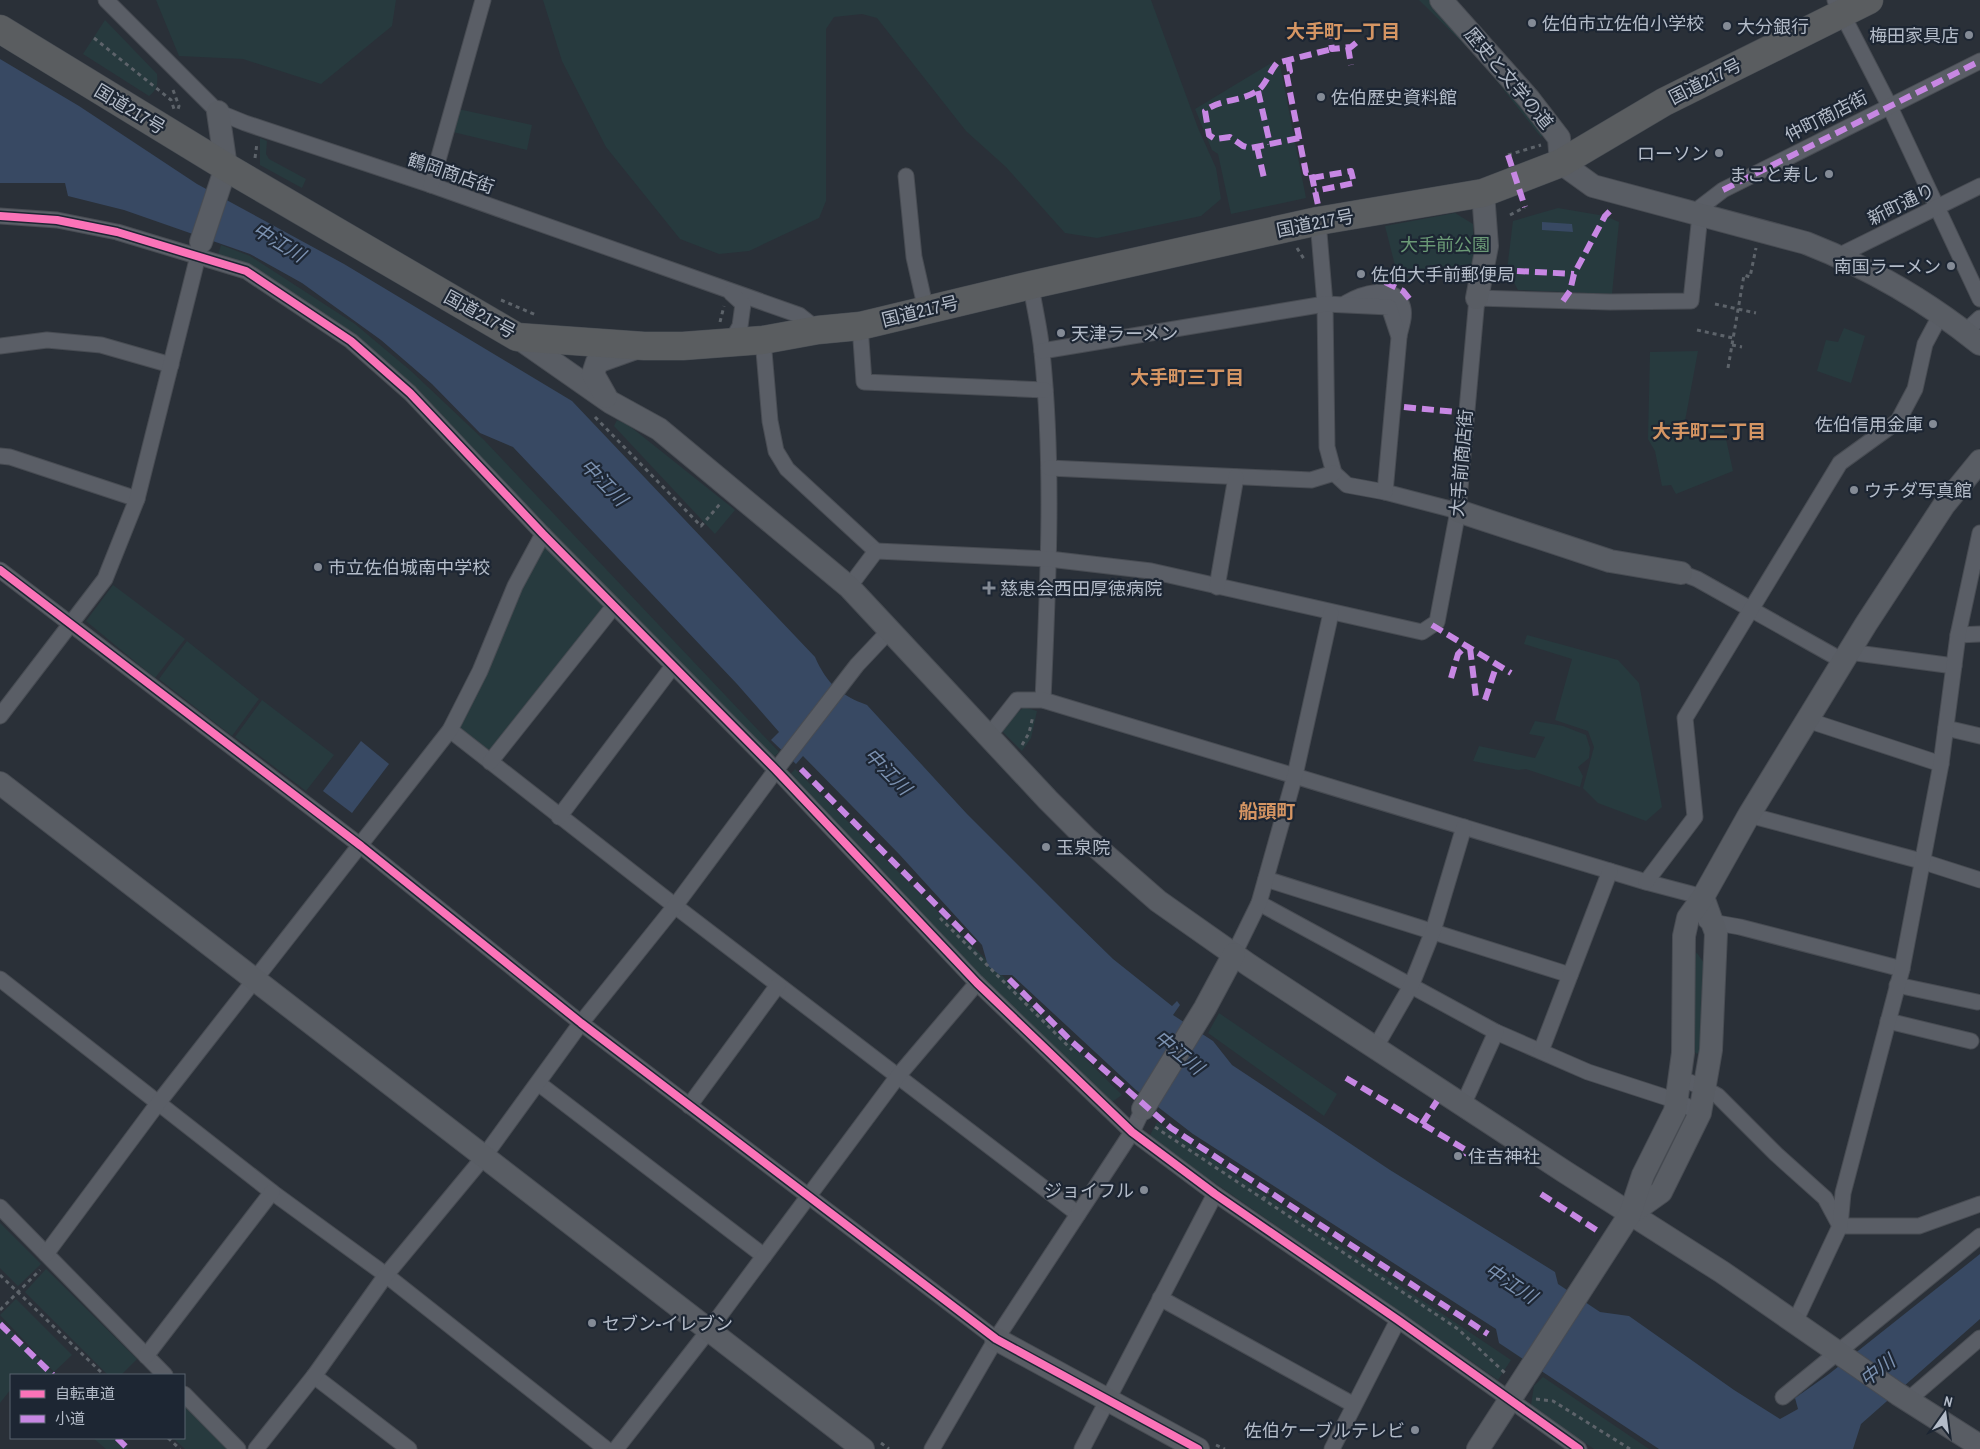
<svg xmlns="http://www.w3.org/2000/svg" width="1980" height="1449" font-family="'Archivo Narrow','Noto Sans JP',sans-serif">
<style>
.green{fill:#273a3e}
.water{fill:#384963}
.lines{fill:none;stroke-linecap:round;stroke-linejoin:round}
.street-casing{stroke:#484c53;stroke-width:17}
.secondary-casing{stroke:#484c53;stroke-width:24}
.highway-casing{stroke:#474c53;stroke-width:29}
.path{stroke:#5d636a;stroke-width:3;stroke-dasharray:4 4;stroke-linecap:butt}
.street{stroke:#5a5e66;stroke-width:15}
.secondary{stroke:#595d64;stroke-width:22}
.highway{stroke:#5a5d60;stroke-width:28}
.quiet{stroke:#c787e3;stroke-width:6;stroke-dasharray:12 6;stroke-linecap:butt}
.cycleway-casing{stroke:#1d2633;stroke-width:11}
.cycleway{stroke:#fb73b8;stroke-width:8}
.poi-dot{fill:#848b96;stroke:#1d2633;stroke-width:2}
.labels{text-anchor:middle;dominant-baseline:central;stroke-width:4.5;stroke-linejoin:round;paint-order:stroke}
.poi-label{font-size:18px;fill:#b4bcc9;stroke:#1d2633;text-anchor:start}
.street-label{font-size:18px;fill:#b4bcc9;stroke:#1d2633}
.park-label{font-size:18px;fill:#6b9a76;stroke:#1d2633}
.neighbourhood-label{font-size:19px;font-weight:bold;fill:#d59563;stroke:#1d2633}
.water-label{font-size:19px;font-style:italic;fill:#7c92b1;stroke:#1d2633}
</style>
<rect width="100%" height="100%" fill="#2a3038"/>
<!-- green -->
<g class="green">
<path d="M156 0H396L392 26 321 84 243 59 179 56Z"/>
<path d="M543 0H1151L1198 128 1216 168 1221 199 1201 216 1097 238 1065 233 1006 167 966 131 877 18 862 14 834 17 826 29V201L819 218 749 251 719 254 680 239 606 147 562 61Z"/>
<path d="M1419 0H1429L1476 46 1471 51Z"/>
<path d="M105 20 157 74C158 84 157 90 149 96L83 54Z"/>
<path d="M1490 61 1547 132 1541 137 1484 65Z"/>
<path d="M1273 62 1280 65 1306 198 1231 214 1218 154 1212 150 1195 109Z"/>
<path d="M458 109 532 125 527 150 453 132Z"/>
<path d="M260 138 267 141 266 154 269 159 306 179 302 188 260 165Z"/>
<path d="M1558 208 1605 216 1619 222 1612 294 1518 290 1507 270 1513 221Z"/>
<path d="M1455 213 1473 224 1475 272 1398 277 1385 226Z"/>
<path d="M221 245 250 256 355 324 411 371 484 440 779 752 769 761 415 392 217 258Z"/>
<path d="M1844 328 1865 336 1851 383 1817 371 1826 340 1838 342Z"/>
<path d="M1698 351 1685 421 1724 430 1733 471 1676 494 1671 485 1662 486 1655 451 1648 439 1650 352Z"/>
<path d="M617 420 627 424 735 510 715 534 614 426Z"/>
<path d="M544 542 608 608 489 758 453 729 516 594Z"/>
<path d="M113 585 185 639 155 678 86 621Z"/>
<path d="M1527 635 1618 660 1639 683 1662 807 1646 821 1598 803 1583 788 1594 747 1588 731 1555 720 1572 659 1524 644Z"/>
<path d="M187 641 259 699 232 736 159 679Z"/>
<path d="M262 700 334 755 306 791 235 737Z"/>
<path d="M1024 707 1037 711 1031 738 1022 751 999 728Z"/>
<path d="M1535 721 1563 726 1586 735 1590 748 1589 758 1578 767 1583 776 1580 787 1526 769 1518 770 1473 761 1479 746 1535 758 1545 737 1529 734Z"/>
<path d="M795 769 1122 1095 1112 1102 1094 1090 981 981 787 778Z"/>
<path d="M1697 953 1706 966 1705 1046 1697 1054 1688 1045 1690 955Z"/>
<path d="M1219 1013 1337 1094 1324 1116 1208 1033Z"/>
<path d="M1157 1122 1511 1360 1498 1380 1149 1137Z"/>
<path d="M0 1223 41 1264 18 1286 0 1268Z"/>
<path d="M46 1269 137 1359 121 1375H108L25 1292Z"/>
<path d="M16 1299 72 1355 54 1372 0 1315Z"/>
<path d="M0 1319 55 1375H11V1389L0 1403Z"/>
<path d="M1543 1377 1649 1449H1594L1531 1405 1534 1386Z"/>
<path d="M184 1406 227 1449H185L173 1438H184Z"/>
<path d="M93 1438H117L128 1449H106Z"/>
</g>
<!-- water -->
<g class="water">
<path d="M0 59 79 106 197 184 344 264 572 401 815 657C827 684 840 695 867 705L967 814 1070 917 1113 959 1172 1006 1177 1001 1180 1005 1173 1015 1213 1041 1232 1065 1390 1170 1555 1272 1558 1284 1600 1312 1629 1316 1734 1390 1780 1419 1798 1409 1795 1398 1829 1374 1980 1254V1319L1861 1424 1853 1449H1659L1499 1343 1496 1329 1193 1134 1136 1090 1012 975H1000L988 966 982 945 899 854 803 756 796 764 771 740 779 732 737 684 513 447 480 433 432 384 381 340 302 283 250 254 124 210 68 196 65 183H0Z"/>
<path d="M1542 222 1572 224 1573 232 1542 230Z"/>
<path d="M361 741 389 764 352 813 323 791Z"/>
</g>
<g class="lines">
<!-- street casing -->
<g class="street-casing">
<g id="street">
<path d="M106 0 218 112 245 123 431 185 799 315 818 330"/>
<path d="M1835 0 1889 105 1980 299"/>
<path d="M906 176 914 257 926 310"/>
<path d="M431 185 483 0"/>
<path d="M1693 213 1723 190 1980 61"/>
<path d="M0 216 57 220 117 232 246 271 351 341 410 393 543 534 776 770 977 983 1132 1132 1215 1194 1398 1320 1579 1449"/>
<path d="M1318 221 1325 304 1327 447 1334 473 1347 485 1385 492 1458 511"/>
<path d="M1838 256 1980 186"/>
<path d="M1031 285C1034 307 1040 329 1042 352 1054 468 1048 584 1043 700"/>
<path d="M1346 303C1361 294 1393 283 1402 305 1406 315 1401 326 1399 336"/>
<path d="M860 326 864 382 1045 390"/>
<path d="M1965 332 1980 318"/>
<path d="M763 340 770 421 776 451 787 469 876 551"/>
<path d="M724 341 733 338 740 326 743 304 731 293"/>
<path d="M0 346 47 340 101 345 171 365"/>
<path d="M1042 351 1325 304 1389 307 1399 337 1385 492"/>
<path d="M0 456 10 457 137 499"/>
<path d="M1049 468 1311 480 1334 473"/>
<path d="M0 570 361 846 581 1023 996 1339"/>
<path d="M1681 573 1697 579 1843 661"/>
<path d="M849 587 876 551 1049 559 1151 571 1422 632 1437 622 1458 511 1477 298 1610 302 1691 301 1700 215"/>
<path d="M1217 587 1236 477"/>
<path d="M1958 635 1980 634"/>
<path d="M1849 652 1954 666"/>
<path d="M0 716 105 579 137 499 200 248"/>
<path d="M1807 720 1941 764"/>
<path d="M1946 728 1980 736"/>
<path d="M450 730 675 906 1078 1214"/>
<path d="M988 737 1017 700H1043L1646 882 1703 897"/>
<path d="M490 762 614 606"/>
<path d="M1749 815 1921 861 1980 880"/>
<path d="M559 817 673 666"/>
<path d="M1266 879 1570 975"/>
<path d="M1646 882 1695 817 1685 718 1840 463 1898 421 1915 389 1925 344 1941 314"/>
<path d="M1259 903 1496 1032 1588 1072 1677 1101 1700 1113"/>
<path d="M1706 921 1740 927 1902 969"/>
<path d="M1234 954 1259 903 1295 775 1331 613"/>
<path d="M0 979 272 1192 386 1275 606 1449"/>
<path d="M1897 985 1977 1002"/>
<path d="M1888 1021 1971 1041"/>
<path d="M1375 1048 1411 986 1433 931 1464 827"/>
<path d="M1541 1051 1610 871"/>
<path d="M1680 1078 1704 1088 1718 1096 1776 1154 1825 1198 1840 1226"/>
<path d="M538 1083 764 1256"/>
<path d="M1463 1105 1496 1032"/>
<path d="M689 1106 778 985"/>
<path d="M0 1207 165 1375"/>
<path d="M1840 1226H1919L1980 1204"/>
<path d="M46 1254 159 1102 450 730 480 671 515 586 543 534"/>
<path d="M1160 1298 1354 1405"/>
<path d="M1794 1324 1840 1226 1843 1193 1902 969 1941 764 1958 635 1980 533"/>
<path d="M146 1356 272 1192"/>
<path d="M314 1376 409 1449"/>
<path d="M184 1394 238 1449"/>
<path d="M1783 1397 1980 1236"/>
<path d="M1908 1400 1980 1338"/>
<path d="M256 1449 314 1376 386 1275 483 1158 581 1023 675 906 776 770 857 665 890 630"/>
<path d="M616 1449 709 1330 898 1076 977 983"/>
<path d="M932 1449 996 1339 1132 1132 1143 1109"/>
<path d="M1082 1449 1215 1194"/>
<path d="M1332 1449 1398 1320"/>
</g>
</g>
<!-- secondary casing -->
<g class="secondary-casing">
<g id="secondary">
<path d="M1441 0 1529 99 1559 138 1561 163 1593 186 1806 243C1870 268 1927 301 1980 344"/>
<path d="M201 242 226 167 218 112"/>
<path d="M1477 298 1487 246 1483 193"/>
<path d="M517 337 610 402 659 429 849 587 1048 800 1086 838 1158 901 1249 965 1565 1172 1722 1272 1898 1394 1980 1446"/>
<path d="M606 397 593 374 597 362 636 348"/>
<path d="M1458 511 1610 561 1681 573"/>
<path d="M0 783 863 1449"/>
<path d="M1143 1109 1205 1008 1234 954"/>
<path d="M1630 1214 1661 1192 1700 1113 1711 1050 1716 933 1703 897"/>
<path d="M996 1339 1198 1449"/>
<path d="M1478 1449 1630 1214 1643 1175 1675 1111 1683 1053 1684 936 1688 918 1703 897 1749 815 1866 624 1944 505 1980 461"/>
</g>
</g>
<!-- highway casing -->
<g class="highway-casing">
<path id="highway" d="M0 29 226 167 517 337 644 346H683L763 340 818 330 860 326 1031 285 1318 221 1483 193 1561 163 1664 102 1869 0"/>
</g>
<!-- path -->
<g class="path">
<path d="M94 38 171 100 174 109"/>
<path d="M173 90 179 106 177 112"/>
<path d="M1508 155 1541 145"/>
<path d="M255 158 257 143"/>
<path d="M1510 215 1525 207"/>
<path d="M1297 248 1304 259"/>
<path d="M501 300 536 315"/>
<path d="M1715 304 1756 313"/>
<path d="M720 322 724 306"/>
<path d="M1697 330 1733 338"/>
<path d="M1732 345 1742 347"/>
<path d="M1728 368 1744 275 1750 277 1756 248"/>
<path d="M595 417 701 526 720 504"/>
<path d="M1022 745 1029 733 1033 716"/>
<path d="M940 918 1072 1050"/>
<path d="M1155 1127 1458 1329 1505 1373"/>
<path d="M1263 1200 1268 1191"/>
<path d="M0 1275 104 1375"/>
<path d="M0 1310 40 1270"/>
<path d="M1536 1399 1553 1401 1630 1449"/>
<path d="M168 1438 180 1449"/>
<path d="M881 1443 889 1449"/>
<path d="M1216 1445 1225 1449"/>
</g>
<!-- street -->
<use href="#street" class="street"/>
<!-- secondary -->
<use href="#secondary" class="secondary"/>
<!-- highway -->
<use href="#highway" class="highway"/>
<!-- quiet -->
<g class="quiet">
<path d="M1329 27 1332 49 1351 47 1357 42"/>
<path d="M1348 47 1351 65"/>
<path d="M1288 60 1290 71 1286 72 1306 173 1311 172 1318 205"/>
<path d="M1258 91 1270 144"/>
<path d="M1299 138 1251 148 1243 146 1230 137 1215 139 1209 135 1205 111C1219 99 1241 102 1257 91 1265 86 1270 71 1277 63L1332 49"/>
<path d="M1257 147 1264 178"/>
<path d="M1508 155 1525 207"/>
<path d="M1312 178 1351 171 1354 183 1315 191"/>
<path d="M1723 190 1980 61"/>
<path d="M1499 270 1574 274"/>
<path d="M1385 282 1403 291 1412 302"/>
<path d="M1563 301 1570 291 1574 274 1605 216 1610 211"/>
<path d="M1404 407 1456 412"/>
<path d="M1432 625 1511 673"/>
<path d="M1470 648 1476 697"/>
<path d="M1451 678 1458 654 1466 646"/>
<path d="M1485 700 1497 664"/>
<path d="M801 769 978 947"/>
<path d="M1009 979 1071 1041 1171 1128 1488 1334"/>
<path d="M1346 1078 1466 1150 1463 1155"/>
<path d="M1422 1124 1437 1101"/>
<path d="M1541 1194 1598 1231"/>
<path d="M0 1324 53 1375"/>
<path d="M117 1438 128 1449"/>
</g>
<!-- cycleway casing -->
<g class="cycleway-casing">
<g id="cycleway">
<path d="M0 216 57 220 117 232 246 271 351 341 410 393 543 534 776 770 977 983 1132 1132 1215 1194 1398 1320 1579 1449"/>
<path d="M0 570 361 846 581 1023 996 1339 1198 1449"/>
</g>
</g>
<!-- cycleway -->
<use href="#cycleway" class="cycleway"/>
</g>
<!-- markers -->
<g class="poi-dot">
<circle cx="1532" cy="23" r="5"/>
<circle cx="1727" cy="26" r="5"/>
<circle cx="1969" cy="35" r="5"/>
<circle cx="1321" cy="97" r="5"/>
<circle cx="1719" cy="153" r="5"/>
<circle cx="1829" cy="174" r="5"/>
<circle cx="1951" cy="266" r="5"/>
<circle cx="1361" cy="274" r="5"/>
<circle cx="1061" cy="333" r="5"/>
<circle cx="1933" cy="424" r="5"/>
<circle cx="1854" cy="490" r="5"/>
<circle cx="318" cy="567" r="5"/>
<path d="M986.5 580.5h5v5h5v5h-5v5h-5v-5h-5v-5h5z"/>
<circle cx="1046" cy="847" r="5"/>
<circle cx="1458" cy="1156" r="5"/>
<circle cx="1144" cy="1190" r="5"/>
<circle cx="592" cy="1323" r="5"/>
<circle cx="1415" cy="1430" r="5"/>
</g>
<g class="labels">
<!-- poi labels -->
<g class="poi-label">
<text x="1542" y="23">佐伯市立佐伯小学校</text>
<text x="1737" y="26">大分銀行</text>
<text x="1959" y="35" text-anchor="end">梅田家具店</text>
<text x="1331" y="97">佐伯歴史資料館</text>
<text x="1709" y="153" text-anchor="end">ローソン</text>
<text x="1819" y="174" text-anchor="end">まこと寿し</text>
<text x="1941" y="266" text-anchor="end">南国ラーメン</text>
<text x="1371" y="274">佐伯大手前郵便局</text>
<text x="1071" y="333">天津ラーメン</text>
<text x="1923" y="424" text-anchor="end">佐伯信用金庫</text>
<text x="1864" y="490">ウチダ写真館</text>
<text x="328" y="567">市立佐伯城南中学校</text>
<text x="1000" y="588">慈恵会西田厚徳病院</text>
<text x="1056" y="847">玉泉院</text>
<text x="1468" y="1156">住吉神社</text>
<text x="1134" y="1190" text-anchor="end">ジョイフル</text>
<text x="602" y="1323">セブン-イレブン</text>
<text x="1405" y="1430" text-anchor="end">佐伯ケーブルテレビ</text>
</g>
<!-- street labels -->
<g class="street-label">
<text transform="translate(1509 78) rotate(50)">歴史と文学の道</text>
<text transform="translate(1705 81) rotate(-27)">国道217号</text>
<text transform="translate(130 109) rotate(31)">国道217号</text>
<text transform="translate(1826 116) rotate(-27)">仲町商店街</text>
<text transform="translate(451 173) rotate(19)">鶴岡商店街</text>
<text transform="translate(1901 204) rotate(-26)">新町通り</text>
<text transform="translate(1315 223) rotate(-11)">国道217号</text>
<text transform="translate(920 311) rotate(-14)">国道217号</text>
<text transform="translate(480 314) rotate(29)">国道217号</text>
<text transform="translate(1461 463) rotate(-85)">大手前商店街</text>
</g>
<!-- park labels -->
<g class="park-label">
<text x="1445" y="244">大手前公園</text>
</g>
<!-- neighbourhood labels -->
<g class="neighbourhood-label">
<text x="1343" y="31">大手町一丁目</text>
<text x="1187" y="377">大手町三丁目</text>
<text x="1709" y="431">大手町二丁目</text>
<text x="1267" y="811">船頭町</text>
</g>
<!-- water labels -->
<g class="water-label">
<text transform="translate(279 242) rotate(31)">中江川</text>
<text transform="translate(604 482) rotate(45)">中江川</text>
<text transform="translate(888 771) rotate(45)">中江川</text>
<text transform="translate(1179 1052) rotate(39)">中江川</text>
<text transform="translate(1511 1283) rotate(33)">中江川</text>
<text transform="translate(1877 1370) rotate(-37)">中川</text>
</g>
</g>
<!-- legend -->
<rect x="10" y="1374" width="175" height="65" fill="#1d2633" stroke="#59626f"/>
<rect x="20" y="1390" width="25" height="8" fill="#fb73b8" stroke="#59626f"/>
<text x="55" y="1399" font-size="15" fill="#b4bcc9">自転車道</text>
<rect x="20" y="1415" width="25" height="8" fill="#c787e3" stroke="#59626f"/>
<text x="55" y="1424" font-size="15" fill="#b4bcc9">小道</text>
<!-- north arrow -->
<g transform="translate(1945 1414) rotate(14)" stroke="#1d2633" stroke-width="4" paint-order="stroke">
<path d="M0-4L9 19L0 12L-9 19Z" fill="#b4bcc9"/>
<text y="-8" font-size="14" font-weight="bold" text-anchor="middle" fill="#b4bcc9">N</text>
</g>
</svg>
